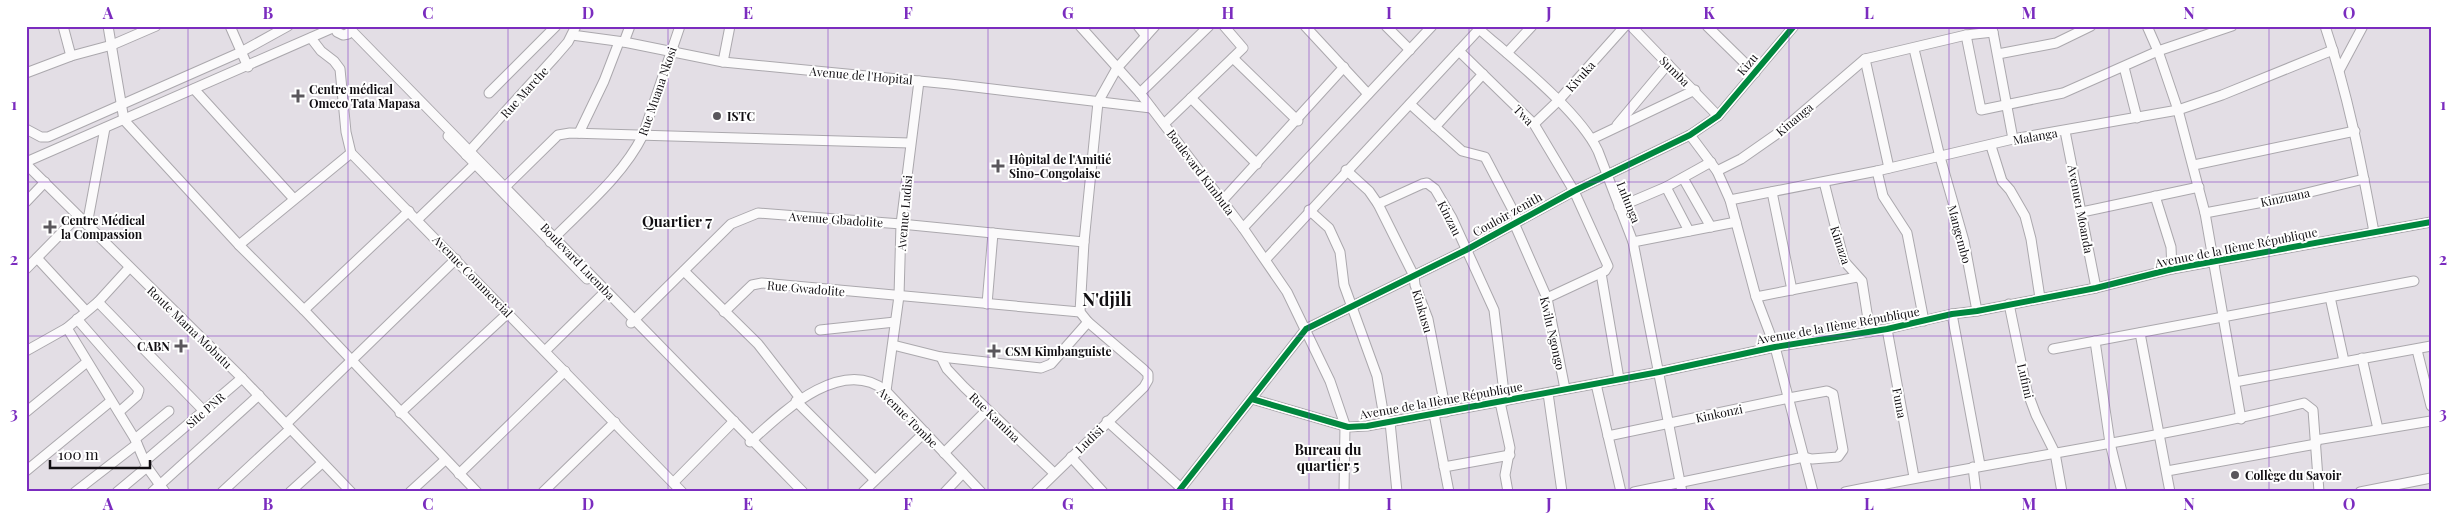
<svg xmlns="http://www.w3.org/2000/svg" width="2457" height="518" font-family="'Playfair Display',serif">
<style>
.lines{fill:none;stroke-linecap:round;stroke-linejoin:round}
.minor-casing{stroke:#aba8ad;stroke-width:11}
.minor{stroke:#fbfafb;stroke-width:9}
.cycleway-casing{stroke:#fff;stroke-width:9}
.cycleway{stroke:#00873e;stroke-width:6}
.grid{fill:none;stroke:#7b2cbf;stroke-width:1;stroke-opacity:0.55}
.poi-dot{fill:#5a575c;stroke:#fff;stroke-width:2}
.labels{text-anchor:middle;dominant-baseline:central;stroke-width:4;stroke-linejoin:round;paint-order:stroke}
.street-label{font-size:12px;fill:#110e12;stroke:#fff}
.poi-label{font-size:12px;font-weight:bold;fill:#110e12;stroke:#fff;text-anchor:start}
.neighbourhood-label{font-size:14px;font-weight:bold;fill:#110e12;stroke:#fff}
.quarter-label{font-size:15px;font-weight:bold;fill:#110e12;stroke:#fff}
.district-label{font-size:18px;font-weight:bold;fill:#110e12;stroke:#fff}
.neatline{fill:none;stroke:#7b2cbf;stroke-width:2}
.grid-label{font-size:16px;text-anchor:middle;font-weight:bold;fill:#7b2cbf}
</style>
<rect width="100%" height="100%" fill="#e3dee5"/>
<g class="lines">
<!-- minor casing -->
<g class="minor-casing">
<g id="minor">
<path d="M63 26 71 56"/>
<path d="M108 26 124 120 239 245 304 310 477 492"/>
<path d="M230 26 248 67"/>
<path d="M335 26 337 32 343 35 348 34 353 26"/>
<path d="M1080 26 1140 93 1243 228 1287 292 1330 381 1345 425 1344 492"/>
<path d="M1138 26 1146 36"/>
<path d="M1305 26 1368 94"/>
<path d="M1386 26 1410 50"/>
<path d="M1631 26 1718 116"/>
<path d="M1707 26 1755 73"/>
<path d="M2147 26 2158 51 2178 110 2205 213 2241 419"/>
<path d="M2325 26C2348 94 2361 162 2374 232"/>
<path d="M1479 29C1513 59 1579 111 1598 151L1633 242 1682 492"/>
<path d="M352 31 803 492"/>
<path d="M1993 32 2013 139"/>
<path d="M572 35 624 42 723 62 950 84 1151 108"/>
<path d="M1966 35 1981 110 2063 93 2158 51 2232 26"/>
<path d="M311 38 321 51 334 61 340 69 346 132 351 153 682 492"/>
<path d="M624 42 630 26"/>
<path d="M1914 49 1940 157 1964 241 1977 311"/>
<path d="M1459 51 1534 124 1574 191 1608 266 1605 271 1547 298"/>
<path d="M1507 53 1532 26"/>
<path d="M1998 54 2056 43 2091 26"/>
<path d="M1233 58 1298 121"/>
<path d="M1865 59 1889 168"/>
<path d="M723 62 730 26"/>
<path d="M2124 67 2137 118"/>
<path d="M2340 69 2363 26"/>
<path d="M26 73 71 56 112 45 156 26"/>
<path d="M194 89 294 199"/>
<path d="M489 93 556 26"/>
<path d="M1140 93 1209 26"/>
<path d="M1191 98 1257 164"/>
<path d="M1410 104 1462 151 1485 157 1518 220"/>
<path d="M1164 124 1243 48 1224 26"/>
<path d="M1534 124 1558 101 1625 26"/>
<path d="M1617 125 1668 64"/>
<path d="M1435 127 1483 74"/>
<path d="M26 129 41 137H48L241 52 288 26"/>
<path d="M2065 131 2096 288"/>
<path d="M579 133 604 81 619 42"/>
<path d="M1690 135 1717 171 1730 200 1756 297 1775 347 1813 492"/>
<path d="M448 136 587 279"/>
<path d="M1592 139 1695 90"/>
<path d="M1991 146 2002 181 2010 190 2025 216 2031 239 2040 298"/>
<path d="M466 155 555 57 568 42 576 26"/>
<path d="M26 162 335 27"/>
<path d="M26 164 242 378 351 492"/>
<path d="M2194 165 2355 131"/>
<path d="M1346 170 1369 191 1378 204 1414 276 1415 285 1428 319 1446 412"/>
<path d="M1717 171 1741 159 1781 131 1865 59 1966 35 1993 32"/>
<path d="M1877 171 1883 196 1907 233 1924 321"/>
<path d="M1683 178 1711 227"/>
<path d="M1824 182 1844 261 1862 281 1870 332"/>
<path d="M1666 187 1689 231"/>
<path d="M503 189 558 135 570 133 910 143"/>
<path d="M1772 192 1792 290"/>
<path d="M2155 196 2171 247 2172 269"/>
<path d="M1730 200 1877 171 2013 139 2178 110 2222 95 2333 50"/>
<path d="M1222 201 1344 67"/>
<path d="M26 202 45 182"/>
<path d="M1378 204 1422 184 1427 183 1435 189 1452 218 1494 310 1505 401"/>
<path d="M1619 207 1666 187 1711 162"/>
<path d="M1309 210 1329 228 1340 252 1344 285 1377 376 1385 423"/>
<path d="M2082 212 2199 187"/>
<path d="M2205 213 2290 197 2364 179"/>
<path d="M418 219 475 164"/>
<path d="M1514 223 1547 298 1565 389"/>
<path d="M87 225 105 128"/>
<path d="M1243 228 1432 26"/>
<path d="M550 242C583 208 622 177 643 135L680 26"/>
<path d="M1633 242 1736 222"/>
<path d="M239 245 351 153"/>
<path d="M37 258 86 311"/>
<path d="M1266 259 1482 26"/>
<path d="M26 269 78 216"/>
<path d="M684 271 758 344 800 398"/>
<path d="M1601 273 1619 379"/>
<path d="M1756 297 1857 277"/>
<path d="M2330 297 2344 361"/>
<path d="M98 302 204 411"/>
<path d="M987 304 993 233"/>
<path d="M2009 304 2027 391 2036 415 2055 453 2062 492"/>
<path d="M304 310 409 211"/>
<path d="M724 312 752 285 762 283 1080 312"/>
<path d="M1952 314 1980 465"/>
<path d="M77 319 139 390 137 396 119 412"/>
<path d="M631 323 731 224 758 213 901 224 1084 242"/>
<path d="M67 328 135 439 147 467 165 492"/>
<path d="M1887 329 1914 477"/>
<path d="M820 330 895 322"/>
<path d="M2140 333 2170 492"/>
<path d="M2095 341 2110 443 2122 492"/>
<path d="M893 345 941 357 1041 368 1051 364 1088 322"/>
<path d="M2053 349 2414 281"/>
<path d="M2417 350 2431 406"/>
<path d="M26 351 67 328 98 302 129 268"/>
<path d="M545 351 606 291"/>
<path d="M941 357 947 369 964 387 1054 473"/>
<path d="M2362 358 2378 429"/>
<path d="M2235 382 2431 346"/>
<path d="M1596 384 1621 492"/>
<path d="M886 391 899 296 901 224 919 81"/>
<path d="M1548 393 1562 492"/>
<path d="M1252 399 1348 427 1367 426 1659 372 1775 347 1887 329 1952 314 1977 311 2096 288 2172 269 2431 222"/>
<path d="M796 401 875 480"/>
<path d="M1500 402 1510 448 1505 475 1508 492"/>
<path d="M26 412 87 362"/>
<path d="M400 413 508 313"/>
<path d="M1434 414 1449 492"/>
<path d="M1107 421 1181 488"/>
<path d="M1390 422 1397 492"/>
<path d="M286 424 456 259"/>
<path d="M1608 436 1789 398 1827 391 1833 394 1843 450 1838 457 1812 459 1804 457 1634 492"/>
<path d="M135 439 169 411"/>
<path d="M2316 440 2431 421"/>
<path d="M750 442C782 413 841 355 886 391L981 492"/>
<path d="M944 453 987 410"/>
<path d="M1071 457 1103 492"/>
<path d="M145 461 242 378"/>
<path d="M1444 467 1510 455"/>
<path d="M1973 467 1976 492"/>
<path d="M26 471 111 401"/>
<path d="M2167 471 2316 444"/>
<path d="M459 474 565 371"/>
<path d="M674 482 734 421"/>
<path d="M75 492 137 444"/>
<path d="M117 492 147 467"/>
<path d="M152 492 259 395"/>
<path d="M222 492 290 429"/>
<path d="M290 492 322 463"/>
<path d="M410 492 445 460"/>
<path d="M543 492 615 422"/>
<path d="M863 492 925 432"/>
<path d="M945 492 963 473"/>
<path d="M1036 492 1144 387 1148 380V374L1143 369 1088 322 1080 312 1084 242 1098 102 1117 68 1155 26"/>
<path d="M1178 492 1306 329 1466 250 1574 191 1690 135 1718 116 1794 26"/>
<path d="M1845 492C1998 461 2152 440 2304 403L2313 410 2319 492"/>
<path d="M2360 492 2431 478"/>
</g>
</g>
<!-- minor -->
<use href="#minor" class="minor"/>
<!-- cycleway casing -->
<g class="cycleway-casing">
<g id="cycleway">
<path d="M1252 399 1348 427 1367 426 1659 372 1775 347 1887 329 1952 314 1977 311 2096 288 2172 269 2431 222"/>
<path d="M1178 492 1306 329 1466 250 1574 191 1690 135 1718 116 1794 26"/>
</g>
</g>
<!-- cycleway -->
<use href="#cycleway" class="cycleway"/>
</g>
<!-- grid -->
<path class="grid" d="M188 26V492M348 26V492M508 26V492M668 26V492M828 26V492M988 26V492M1148 26V492M1309 26V492M1469 26V492M1629 26V492M1789 26V492M1949 26V492M2109 26V492M2269 26V492M26 182H2431M26 336H2431"/>
<!-- markers -->
<g class="poi-dot">
<path d="M295.5 88.5h5v5h5v5h-5v5h-5v-5h-5v-5h5z"/>
<circle cx="717" cy="116" r="5"/>
<path d="M995.5 158.5h5v5h5v5h-5v5h-5v-5h-5v-5h5z"/>
<path d="M47.5 219.5h5v5h5v5h-5v5h-5v-5h-5v-5h5z"/>
<path d="M178.5 338.5h5v5h5v5h-5v5h-5v-5h-5v-5h5z"/>
<path d="M991.5 343.5h5v5h5v5h-5v5h-5v-5h-5v-5h5z"/>
<circle cx="2235" cy="475" r="5"/>
</g>
<g class="labels">
<!-- street labels -->
<g class="street-label">
<text transform="translate(1747 64) rotate(-50)">Kizu</text>
<text transform="translate(1675 71) rotate(45)">Sumba</text>
<text transform="translate(861 75) rotate(5)">Avenue de l'Hopital</text>
<text transform="translate(1580 76) rotate(-48)">Kivuka</text>
<text transform="translate(657 91) rotate(-71)">Rue Muana Nkosi</text>
<text transform="translate(524 92) rotate(-48)">Rue Marche</text>
<text transform="translate(1524 115) rotate(46)">Twa</text>
<text transform="translate(1794 119) rotate(-40)">Kinanga</text>
<text transform="translate(2035 136) rotate(-10)">Malanga</text>
<text transform="translate(1201 172) rotate(53)">Boulevard Kimbuta</text>
<text transform="translate(2285 197) rotate(-12)">Kinzuana</text>
<text transform="translate(1629 202) rotate(68)">Lulunga</text>
<text transform="translate(2081 209) rotate(79)">Avenue1 Moanda</text>
<text transform="translate(904 213) rotate(-85)">Avenue Ludisi</text>
<text transform="translate(1507 214) rotate(-29)">Couloir zenith</text>
<text transform="translate(1450 218) rotate(63)">Kinzau</text>
<text transform="translate(836 219) rotate(4)">Avenue Gbadolite</text>
<text transform="translate(1960 234) rotate(75)">Mangembo</text>
<text transform="translate(1841 245) rotate(72)">Kimaza</text>
<text transform="translate(2236 247) rotate(-11)">Avenue de la IIème République</text>
<text transform="translate(578 261) rotate(46)">Boulevard Luemba</text>
<text transform="translate(473 276) rotate(46)">Avenue Commercial</text>
<text transform="translate(806 288) rotate(5)">Rue Gwadolite</text>
<text transform="translate(1423 311) rotate(74)">Kinkusu</text>
<text transform="translate(1838 325) rotate(-10)">Avenue de la IIème République</text>
<text transform="translate(190 327) rotate(44)">Route Mama Mobutu</text>
<text transform="translate(1553 333) rotate(77)">Kwilu Ngongo</text>
<text transform="translate(2026 381) rotate(77)">Lufimi</text>
<text transform="translate(1441 400) rotate(-10)">Avenue de la IIème République</text>
<text transform="translate(1900 403) rotate(79)">Fuma</text>
<text transform="translate(205 410) rotate(-41)">Site PNR</text>
<text transform="translate(1719 413) rotate(-12)">Kinkonzi</text>
<text transform="translate(908 417) rotate(45)">Avenue Tombe</text>
<text transform="translate(995 417) rotate(44)">Rue Kamina</text>
<text transform="translate(1089 439) rotate(-44)">Ludisi</text>
</g>
<!-- poi labels -->
<g class="poi-label">
<text x="309" y="89">Centre médical<tspan x="309" dy="14">Omeco Tata Mapasa</tspan></text>
<text x="727" y="116">ISTC</text>
<text x="1009" y="159">Hôpital de l'Amitié<tspan x="1009" dy="14">Sino-Congolaise</tspan></text>
<text x="61" y="220">Centre Médical<tspan x="61" dy="14">la Compassion</tspan></text>
<text x="170" y="346" text-anchor="end">CABN</text>
<text x="1005" y="351">CSM Kimbanguiste</text>
<text x="2245" y="475">Collège du Savoir</text>
</g>
<!-- neighbourhood labels -->
<g class="neighbourhood-label">
<text x="1328" y="449">Bureau du<tspan x="1328" dy="16">quartier 5</tspan></text>
</g>
<!-- quarter labels -->
<g class="quarter-label">
<text x="677" y="221">Quartier 7</text>
</g>
<!-- district labels -->
<g class="district-label">
<text x="1107" y="299">N'djili</text>
</g>
</g>
<!-- border -->
<rect width="2457" height="518" fill="none" stroke="#ffffff" stroke-width="55"/>
<!-- scale -->
<path d="M50 460v8h100v-8" fill="none" stroke="#110e12" stroke-width="2.5"/>
<text x="58" y="460" font-size="15" fill="#110e12" stroke="#ffffff" stroke-width="4" paint-order="stroke">100 m</text>
<rect x="28" y="28" width="2402" height="462" class="neatline"/>
<g class="grid-label">
<text x="108" y="19">A</text>
<text x="268" y="19">B</text>
<text x="428" y="19">C</text>
<text x="588" y="19">D</text>
<text x="748" y="19">E</text>
<text x="908" y="19">F</text>
<text x="1068" y="19">G</text>
<text x="1228" y="19">H</text>
<text x="1389" y="19">I</text>
<text x="1549" y="19">J</text>
<text x="1709" y="19">K</text>
<text x="1869" y="19">L</text>
<text x="2029" y="19">M</text>
<text x="2189" y="19">N</text>
<text x="2349" y="19">O</text>
<text x="14" y="110">1</text>
<text x="2443" y="110">1</text>
<text x="14" y="265">2</text>
<text x="2443" y="265">2</text>
<text x="14" y="419">3</text>
<text x="2443" y="419">3</text>
<text x="108" y="510">A</text>
<text x="268" y="510">B</text>
<text x="428" y="510">C</text>
<text x="588" y="510">D</text>
<text x="748" y="510">E</text>
<text x="908" y="510">F</text>
<text x="1068" y="510">G</text>
<text x="1228" y="510">H</text>
<text x="1389" y="510">I</text>
<text x="1549" y="510">J</text>
<text x="1709" y="510">K</text>
<text x="1869" y="510">L</text>
<text x="2029" y="510">M</text>
<text x="2189" y="510">N</text>
<text x="2349" y="510">O</text>
</g>
</svg>
